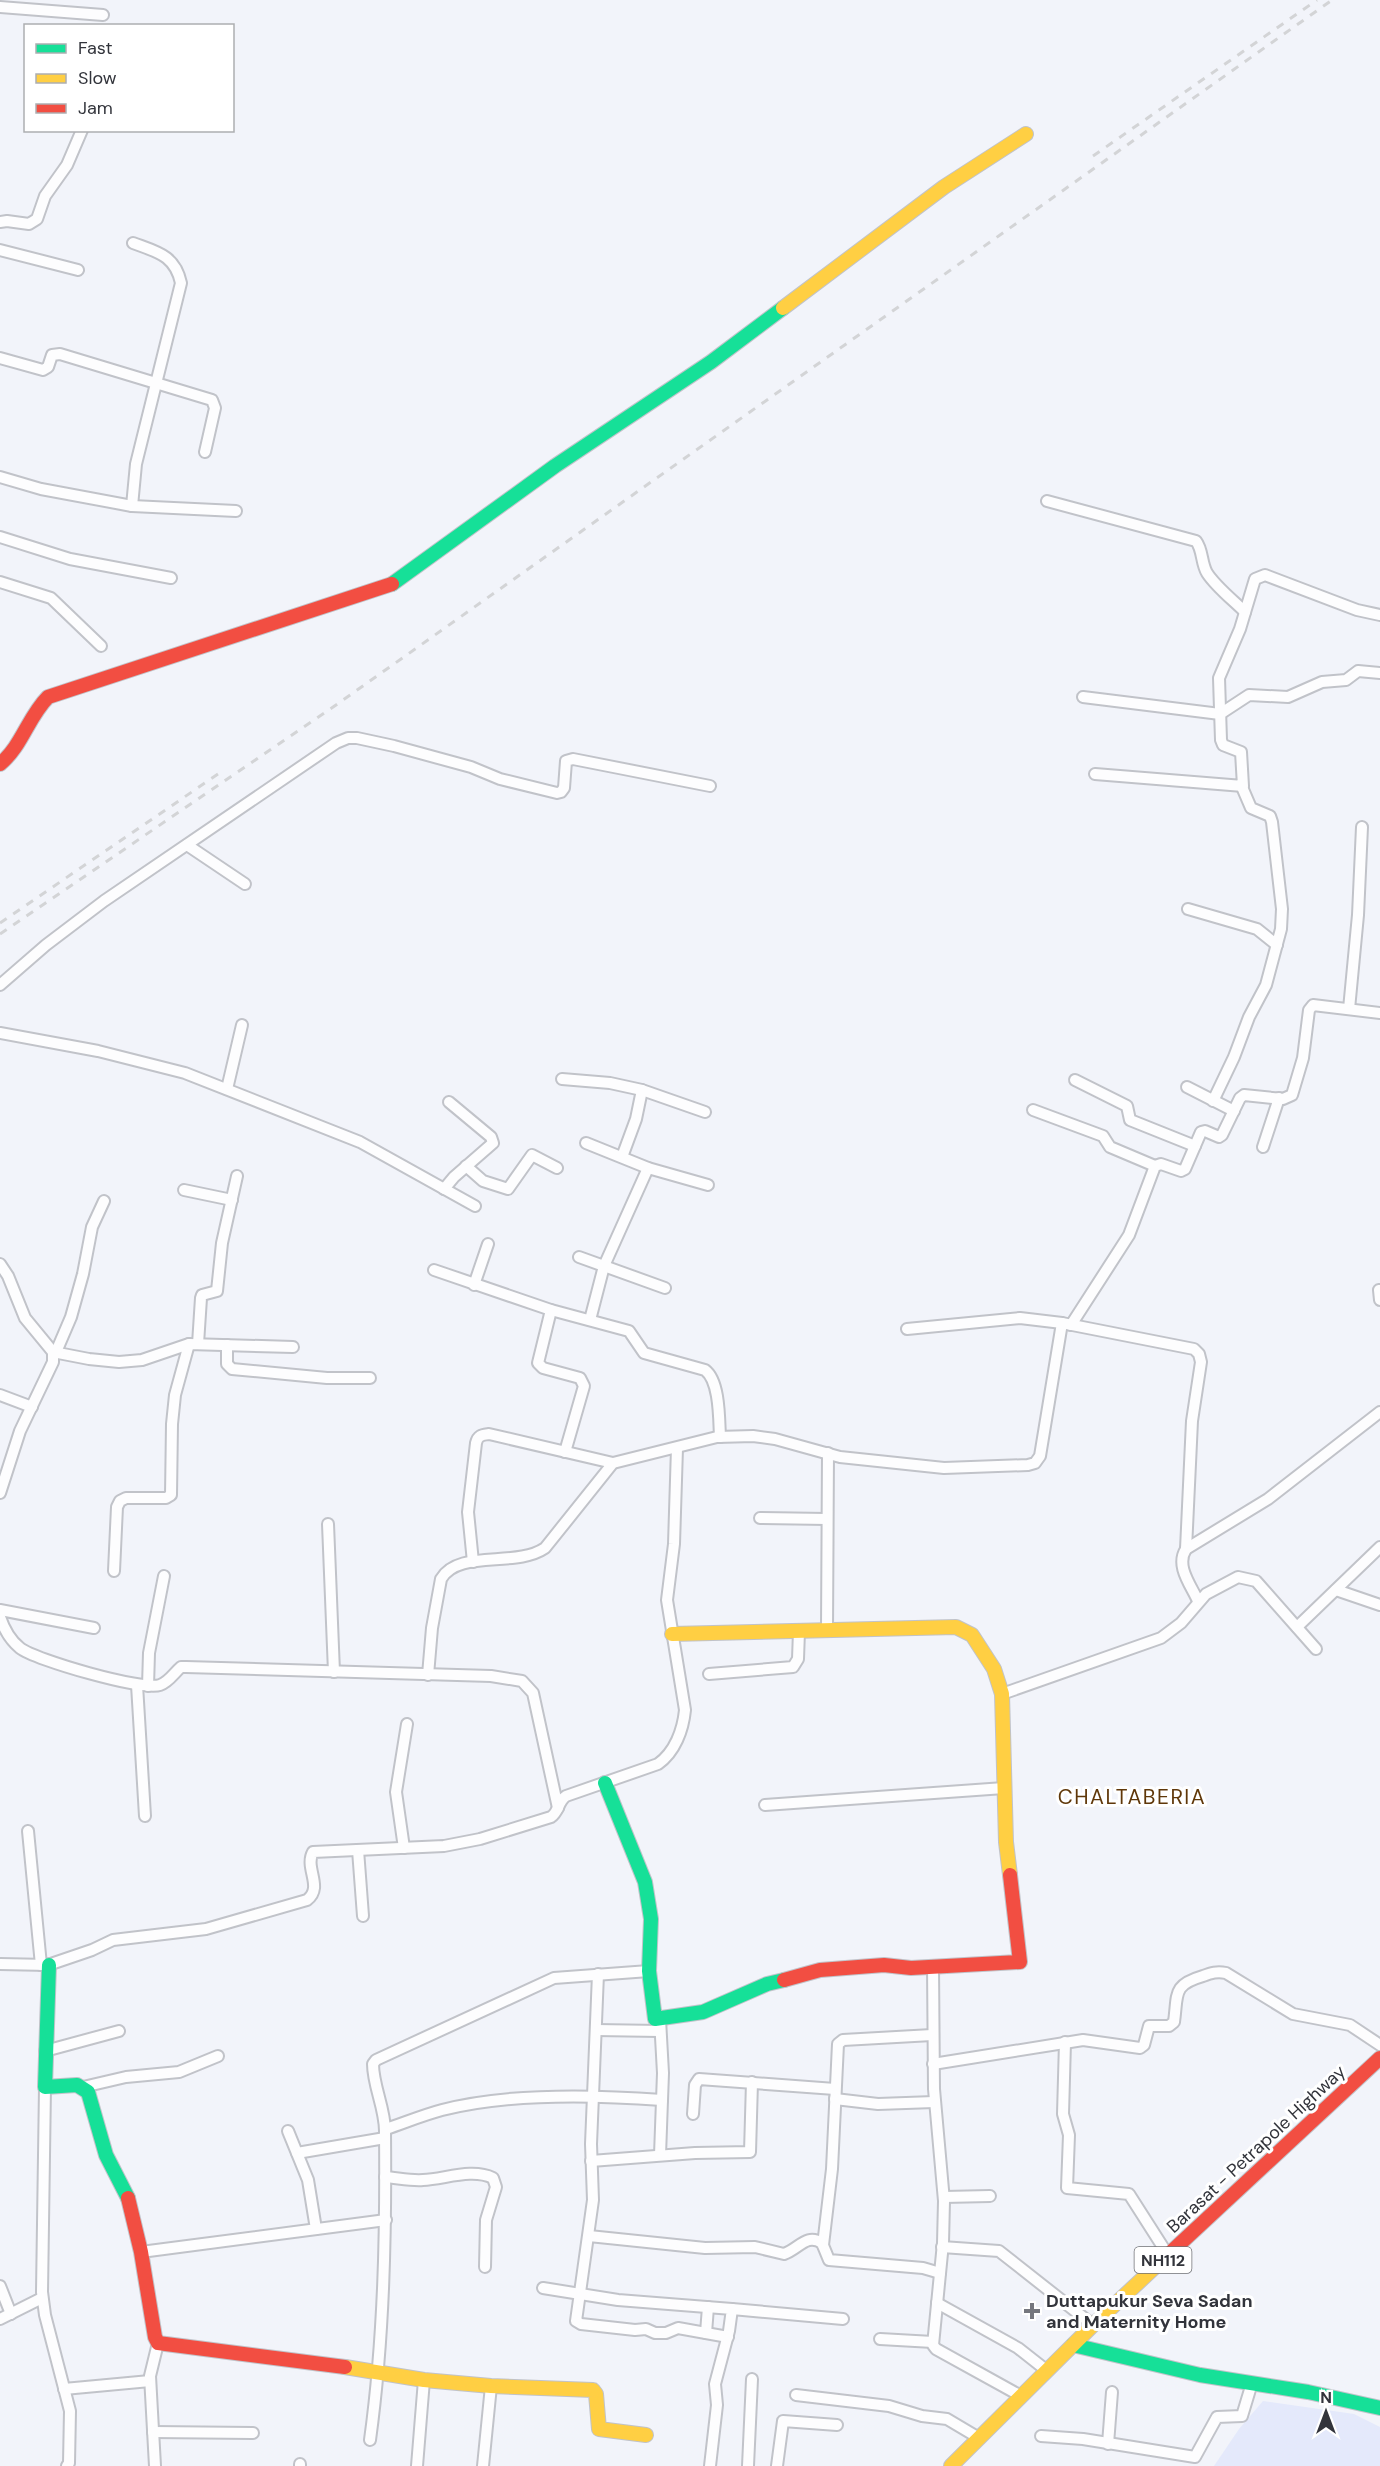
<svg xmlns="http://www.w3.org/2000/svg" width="1380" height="2466" font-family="'DM Sans',sans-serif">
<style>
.green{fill:#e4e9fb}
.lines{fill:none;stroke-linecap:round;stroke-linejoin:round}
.street-casing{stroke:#c1c3c9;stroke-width:14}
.fast-casing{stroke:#c1c3c9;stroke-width:16}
.slow-casing{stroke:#c1c3c9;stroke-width:16}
.jam-casing{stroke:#c1c3c9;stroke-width:16}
.street{stroke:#fdfdfe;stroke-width:10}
.fast{stroke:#16e098;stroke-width:14}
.slow{stroke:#ffcf43;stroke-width:14}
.jam{stroke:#f24e42;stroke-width:14}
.rail{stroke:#d3d4d6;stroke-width:3;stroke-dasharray:8 8;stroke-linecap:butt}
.poi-dot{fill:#75777e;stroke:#fff;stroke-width:2}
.labels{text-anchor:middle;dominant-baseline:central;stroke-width:6;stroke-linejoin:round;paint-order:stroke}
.shield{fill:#fff;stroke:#707176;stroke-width:1.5}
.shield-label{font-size:16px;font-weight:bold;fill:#32343b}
.street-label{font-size:18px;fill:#32343b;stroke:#fff}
.poi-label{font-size:18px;font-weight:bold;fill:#32343b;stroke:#fff;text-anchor:start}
.quarter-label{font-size:21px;letter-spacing:1.5px;fill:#5f3709;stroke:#fff}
</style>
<rect width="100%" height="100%" fill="#f2f4fa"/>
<!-- green -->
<path class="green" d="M1263 2401 1354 2414 1380 2427V2466H1214L1239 2429Z"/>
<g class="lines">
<!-- street casing -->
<g class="street-casing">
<g id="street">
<path d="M0 7 103 15"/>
<path d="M0 222 7 221 29 224 37 219 45 196 67 165 82 130"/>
<path d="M0 250 78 270"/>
<path d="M0 358 43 370 48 367 52 355 60 354 212 400 215 408 205 452"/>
<path d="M0 477 41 489 132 506 236 511"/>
<path d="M1047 501 1196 541C1203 550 1201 563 1207 573 1216 587 1233 600 1245 612"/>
<path d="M132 506 136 464 181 283C175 255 157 252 133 243"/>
<path d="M0 537 70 559 171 578"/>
<path d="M0 582 51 598 101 646"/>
<path d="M1083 697 1220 714 1249 695 1288 697 1322 682 1346 680 1358 671 1380 673"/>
<path d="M1095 774 1243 786 1241 752 1223 745 1221 740 1219 678 1240 629 1255 579 1265 575 1357 610 1380 615"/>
<path d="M187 845 245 884"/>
<path d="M1188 909 1257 929 1277 945"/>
<path d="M0 985 46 945 104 901 336 743 348 738H357L394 746 471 767 500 779 557 793 561 792 564 788 566 761 573 759 710 786"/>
<path d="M1349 1009 1358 915 1362 827"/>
<path d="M0 1033 98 1051 185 1073 360 1142 475 1206"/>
<path d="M562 1079 610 1083 642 1090 705 1112"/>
<path d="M1075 1080 1127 1106 1130 1120 1195 1146"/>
<path d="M1187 1087 1234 1111"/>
<path d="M227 1089 242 1025"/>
<path d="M1213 1101 1234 1057 1249 1017 1266 985 1281 929 1282 909 1272 822 1270 816 1251 808 1242 787"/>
<path d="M1033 1110 1103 1136 1110 1147 1155 1166"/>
<path d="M586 1143 648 1168 708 1185"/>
<path d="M1263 1147 1279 1098"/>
<path d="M622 1157 636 1119 642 1090"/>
<path d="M466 1166 483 1181 508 1189 532 1155 557 1168"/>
<path d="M444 1189 454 1177 493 1143 491 1137 449 1102"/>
<path d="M184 1190 232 1200"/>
<path d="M579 1257 665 1288"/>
<path d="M0 1264 8 1276 25 1318 53 1352V1362L20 1431 0 1493"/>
<path d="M434 1270 551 1310 629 1331 644 1353 705 1370C720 1381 719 1420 720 1437"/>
<path d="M474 1285 488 1244"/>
<path d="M1379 1290 1380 1300"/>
<path d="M551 1310 538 1363 543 1368 580 1378 584 1386 565 1452"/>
<path d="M590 1320 604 1266 648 1168"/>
<path d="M1071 1325 1129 1235 1155 1166 1161 1164 1181 1171 1185 1169 1201 1132 1205 1131 1219 1137 1222 1135 1240 1098 1244 1095 1283 1099 1292 1095 1303 1058 1309 1010 1313 1005 1380 1013"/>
<path d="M907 1329 1020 1318 1062 1323 1194 1349 1199 1354 1201 1362 1192 1421 1186 1549"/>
<path d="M198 1344 201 1298 202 1295 217 1291 222 1243 237 1176"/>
<path d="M227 1345V1364L232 1369 327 1378H370"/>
<path d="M53 1352 89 1359 119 1362 142 1360 189 1344 293 1347"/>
<path d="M56 1352 71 1317 83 1274 92 1227 104 1201"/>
<path d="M0 1395 32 1407"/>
<path d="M760 1518 827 1519"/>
<path d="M328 1524 334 1672"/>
<path d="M473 1562 468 1512 476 1443C478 1435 482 1435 489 1434L613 1463"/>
<path d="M114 1571 117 1507 120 1501 126 1498H166L171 1495 172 1424 175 1395 189 1344"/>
<path d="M1336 1590 1380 1605"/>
<path d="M1198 1601C1191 1585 1175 1566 1186 1549L1268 1499 1380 1412"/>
<path d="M0 1610 94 1628"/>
<path d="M0 1617C4 1629 10 1640 20 1648 35 1660 143 1691 160 1685 169 1682 174 1673 181 1667H186L491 1676 522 1681 533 1693 558 1808"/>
<path d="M1297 1627 1380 1547"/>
<path d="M827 1630 828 1453"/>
<path d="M709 1674 793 1667 798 1659 799 1631"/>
<path d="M428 1675 432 1628 441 1579C458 1549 516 1568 545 1548L613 1463 717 1437 753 1436 775 1439 840 1457 944 1468 1028 1465 1035 1463 1040 1456 1062 1323"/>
<path d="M137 1685 145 1816"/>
<path d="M148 1686 149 1653 164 1576"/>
<path d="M1002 1694 1161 1638 1181 1623 1206 1594 1238 1577 1256 1581 1316 1649"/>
<path d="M765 1805 1004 1788"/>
<path d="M28 1831 41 1965"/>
<path d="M404 1848 396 1792 407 1724"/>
<path d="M358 1850 363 1916"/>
<path d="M0 1964 48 1965 92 1950 113 1940 206 1929 307 1900C324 1887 304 1868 313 1852L444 1846 480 1839 551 1817C559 1812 558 1801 566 1796L658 1764C675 1752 683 1730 685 1710L667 1600 674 1544 677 1448"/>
<path d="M933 1966 934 2089 944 2201 943 2243 933 2345 936 2349 1021 2396"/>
<path d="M598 1974 591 2144 593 2200 576 2321 581 2324 635 2330 646 2329 655 2333H666L678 2328 728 2337"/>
<path d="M660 2019 663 2073 660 2155"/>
<path d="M596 2030 660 2031"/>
<path d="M1065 2042 1063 2114 1069 2135 1067 2188 1129 2194 1168 2255"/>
<path d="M45 2051 119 2031"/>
<path d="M933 2064 1083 2040 1140 2048 1144 2045 1149 2026H1169L1174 2022C1178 1994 1172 1985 1203 1976 1211 1973 1217 1971 1226 1973L1293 2014 1350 2025 1380 2045"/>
<path d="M45 2087 42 2292 45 2315 70 2411 69 2463 67 2466"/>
<path d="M83 2087 126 2077 179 2072 218 2056"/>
<path d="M835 2099 878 2104 934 2102"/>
<path d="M693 2114 695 2085 699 2079 835 2089"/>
<path d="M386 2129C404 2123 423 2115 442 2110 507 2093 595 2095 662 2100"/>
<path d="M288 2131 308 2180 316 2229"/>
<path d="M297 2153 385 2138"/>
<path d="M591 2161 695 2153 750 2152 752 2082"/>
<path d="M385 2177C398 2178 411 2181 423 2180 445 2179 472 2168 493 2178L496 2187 486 2220 485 2267"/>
<path d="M944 2197 990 2196"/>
<path d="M589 2236 705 2248 755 2247 784 2254C799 2249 806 2233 822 2243L829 2260 923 2268 940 2273"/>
<path d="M823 2245 832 2169 838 2044 843 2040 932 2035"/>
<path d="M942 2247 999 2251 1093 2325"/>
<path d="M141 2252 386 2220"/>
<path d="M0 2286 11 2314"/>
<path d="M543 2288 618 2300 732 2309 729 2331 715 2384 717 2405 710 2466"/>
<path d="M937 2303 1018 2348 1046 2370"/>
<path d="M732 2309 843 2319"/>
<path d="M0 2319 42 2298"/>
<path d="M706 2333 708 2307"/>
<path d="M880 2339 933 2342"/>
<path d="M64 2389 150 2381"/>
<path d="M796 2395 889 2406 922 2416 947 2419 979 2438"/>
<path d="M153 2432 253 2433"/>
<path d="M1041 2436 1083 2439 1195 2457 1217 2417 1242 2416 1252 2383"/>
<path d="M370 2440C384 2338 386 2234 385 2131 385 2108 373 2086 373 2064L376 2060 554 1978 649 1971"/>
<path d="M1108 2444 1112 2392"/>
<path d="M155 2466 150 2376 158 2343"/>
<path d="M300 2466V2464"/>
<path d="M417 2466 424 2380"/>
<path d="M483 2466 491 2386"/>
<path d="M748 2466 752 2379"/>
<path d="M777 2466 783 2421 837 2425"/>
</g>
</g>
<!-- fast casing -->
<g class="fast-casing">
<g id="fast">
<path d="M392 584 555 466 711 362 783 308"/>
<path d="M605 1783 645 1882 651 1919 649 1971 655 2019 703 2012 767 1984 784 1980"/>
<path d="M49 1965 45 2087 77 2085 88 2092 106 2155 128 2198"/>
<path d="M1073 2345 1200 2375 1308 2392 1380 2408"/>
</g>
</g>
<!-- slow casing -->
<g class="slow-casing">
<g id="slow">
<path d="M783 308 944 187 1026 134"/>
<path d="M672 1634 956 1627 972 1635 994 1669 1002 1694 1006 1842 1010 1875"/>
<path d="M345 2367 424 2380 491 2386 593 2390 596 2394 599 2429 646 2435"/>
<path d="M951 2466 1093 2325 1156 2266"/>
</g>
</g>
<!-- jam casing -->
<g class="jam-casing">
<g id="jam">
<path d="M0 764C22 746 28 717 48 697L392 584"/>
<path d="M784 1980 820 1970 884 1965 911 1968 1020 1962 1010 1875"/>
<path d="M128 2198 141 2252 155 2337 158 2343 345 2367"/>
<path d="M1156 2266 1380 2058"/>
</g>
</g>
<!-- street -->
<use href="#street" class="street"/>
<!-- fast -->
<use href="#fast" class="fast"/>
<!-- slow -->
<use href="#slow" class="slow"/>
<!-- jam -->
<use href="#jam" class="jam"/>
<!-- rail -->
<g class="rail">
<path d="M1093 156 1317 0"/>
<path d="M0 923 221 772"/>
<path d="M0 934 336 705 1332 0"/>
</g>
</g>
<!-- markers -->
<path class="poi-dot" d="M1029 2302h6v6h6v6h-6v6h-6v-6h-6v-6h6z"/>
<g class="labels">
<!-- shield labels -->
<rect class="shield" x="1134.5" y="2247" width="57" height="26" rx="4.5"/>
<g class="shield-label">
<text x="1163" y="2260">NH112</text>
</g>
<!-- street labels -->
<g class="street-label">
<text transform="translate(1256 2149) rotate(-43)">Barasat - Petrapole Highway</text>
</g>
<!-- poi labels -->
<g class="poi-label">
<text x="1046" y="2301">Duttapukur Seva Sadan<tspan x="1046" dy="21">and Maternity Home</tspan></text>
</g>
<!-- quarter labels -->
<g class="quarter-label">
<text x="1132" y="1797">CHALTABERIA</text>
</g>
</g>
<!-- legend -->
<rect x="24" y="24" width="210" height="108" fill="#ffffff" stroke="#adaeb1" stroke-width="1.5"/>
<rect x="36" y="44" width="30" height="9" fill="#16e098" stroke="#adaeb1" stroke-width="1.5"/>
<text x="78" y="54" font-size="18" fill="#32343b">Fast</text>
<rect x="36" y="74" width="30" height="9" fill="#ffcf43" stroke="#adaeb1" stroke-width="1.5"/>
<text x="78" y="84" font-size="18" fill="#32343b">Slow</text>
<rect x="36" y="104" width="30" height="9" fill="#f24e42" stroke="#adaeb1" stroke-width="1.5"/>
<text x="78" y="114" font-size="18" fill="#32343b">Jam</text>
<!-- north arrow -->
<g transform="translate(1326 2412)" stroke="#ffffff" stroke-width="4.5" paint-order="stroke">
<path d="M0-4.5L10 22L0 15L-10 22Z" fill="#32343b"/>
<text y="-9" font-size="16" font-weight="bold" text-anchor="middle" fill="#32343b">N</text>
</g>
</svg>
